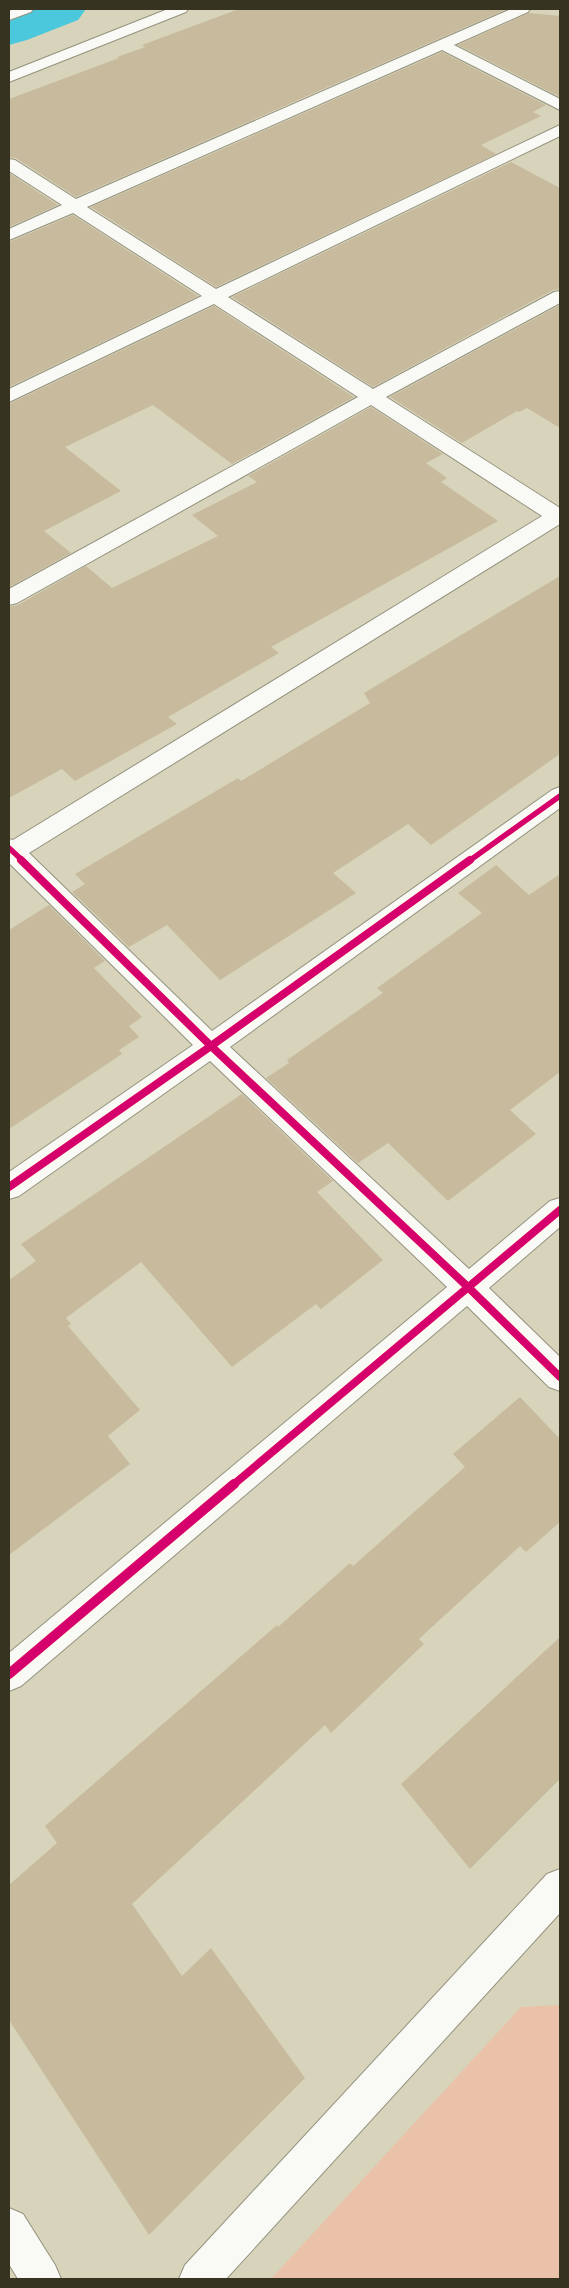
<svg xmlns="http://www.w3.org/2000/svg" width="569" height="2288" font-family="Spectral,serif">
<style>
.green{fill:#eac2aa}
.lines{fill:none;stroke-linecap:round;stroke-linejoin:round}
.river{fill:#4bc8db;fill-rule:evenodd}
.building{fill:#c8bb9d}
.minor-casing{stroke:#94927e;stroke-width:2}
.tertiary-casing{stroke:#94927e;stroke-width:2}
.minor{fill:#f9f9f5;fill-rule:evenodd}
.tertiary{fill:#f9f9f5;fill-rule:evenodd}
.cycleway-far2-casing{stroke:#fffcee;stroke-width:8}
.cycleway-far1-casing{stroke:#fffcee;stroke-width:11}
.cycleway-casing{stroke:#fffcee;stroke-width:13}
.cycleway-far2{stroke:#d6006c;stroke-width:5.5}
.cycleway-far1{stroke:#d6006c;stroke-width:8}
.cycleway{stroke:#d6006c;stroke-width:10}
</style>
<rect width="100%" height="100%" fill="#d7d4bb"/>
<!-- green -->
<path class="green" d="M560 2005V2279H271L521 2007Z"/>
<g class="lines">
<!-- river -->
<path class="river" d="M15 9H86L78 20 27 40 9 45V11Z"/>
</g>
<!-- building -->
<g class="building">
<path d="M239 9H507L76 197 16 158 9 157V99L119 58 117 57 145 47 142 45Z"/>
<path d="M529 13 560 16V97L458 45Z"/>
<path d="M442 52 546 105 533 112 541 116 481 145 496 154 216 287 91 207Z"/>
<path d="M511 162 560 188V289L553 290 373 387 232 297Z"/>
<path d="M9 173 58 205 9 227Z"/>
<path d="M73 215 198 296 9 387V242Z"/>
<path d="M560 305V428L527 408 519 412 517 411 462 443 390 397Z"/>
<path d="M214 306 354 397 232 464 153 405 65 447 121 491 44 531 71 553 9 587V404Z"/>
<path d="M371 407 443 454 426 463 447 478 441 482 498 521 271 647 279 653 168 717 177 724 75 781 62 769 9 798V607L18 605 86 566 112 588 218 536 192 515 257 482 248 476Z"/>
<path d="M560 576V754L431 845 408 824 333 873 356 893 220 980 167 925 129 947 72 892 85 884 75 874 238 778 241 781 370 703 364 693Z"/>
<path d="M496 865 529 895 560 874V1072L510 1110 536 1134 448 1201 388 1143 358 1163 266 1078 289 1063 287 1060 383 993 377 988 482 913 458 893Z"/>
<path d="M49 905 105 961 94 968 142 1017 129 1026 139 1037 119 1050 122 1054 9 1129V930Z"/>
<path d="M242 1094 333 1181 317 1192 383 1260 321 1309 316 1304 232 1367 141 1262 66 1318 71 1324 68 1326 140 1410 108 1436 130 1464 9 1555V1280L36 1261 21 1244Z"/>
<path d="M520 1397 560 1439V1522L526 1552 520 1546 419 1639 424 1644 331 1733 325 1725 132 1904 182 1976 211 1948 305 2078 149 2235 9 2020V1885L57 1843 45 1826 277 1625 278 1627 350 1563 353 1566 465 1467 453 1454Z"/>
<path d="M560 1637V1779L470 1869 401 1784Z"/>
</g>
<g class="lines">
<!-- minor casing -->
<g class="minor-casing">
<g id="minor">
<path d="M14 9H33L31 12 9 20V11Z"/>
<path d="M511 9H530L528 12 454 45 560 99V110L442 50 87 207 216 289 560 125V136L228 297 373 389 554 292 560 291V303L386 397 560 508V524L29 853 212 1031 552 790 560 787V808L230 1047 469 1269 550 1201 560 1198V1227L489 1288 560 1357V1391L549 1387 467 1306 21 1686 9 1691V1653L447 1287 210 1061 19 1196 9 1199V1172L193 1045 9 863V839L13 840 542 516 371 405 17 603 9 605V589L358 397 214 304 9 402V389L202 296 73 213 9 240V229L62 205 9 171V159L15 160 76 199Z"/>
<path d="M560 1869V1913L226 2279H179L185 2265 547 1874Z"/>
<path d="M9 2208 23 2214 55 2265 61 2279H18L9 2264Z"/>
</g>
</g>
<!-- tertiary casing -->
<g class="tertiary-casing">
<path id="tertiary" d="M168 9H188L186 12 9 82V72Z"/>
</g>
<!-- minor -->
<use href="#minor" class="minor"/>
<!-- tertiary -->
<use href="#tertiary" class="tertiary"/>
<!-- cycleway-far2 casing -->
<g class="cycleway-far2-casing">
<g id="cycleway-far2">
<path d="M9 848 23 861"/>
<path d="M469 861 560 796"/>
</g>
</g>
<!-- cycleway-far1 casing -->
<g class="cycleway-far1-casing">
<g id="cycleway-far1">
<path d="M21 860 211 1046 469 1288 560 1377"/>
<path d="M9 1187 211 1046 470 860"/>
<path d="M233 1485 560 1210"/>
</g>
</g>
<!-- cycleway casing -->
<g class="cycleway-casing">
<path id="cycleway" d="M9 1674 234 1484"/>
</g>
<!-- cycleway-far2 -->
<use href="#cycleway-far2" class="cycleway-far2"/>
<!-- cycleway-far1 -->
<use href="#cycleway-far1" class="cycleway-far1"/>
<!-- cycleway -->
<use href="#cycleway" class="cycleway"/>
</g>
<!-- border -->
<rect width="569" height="2288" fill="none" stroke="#363320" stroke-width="20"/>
</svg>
